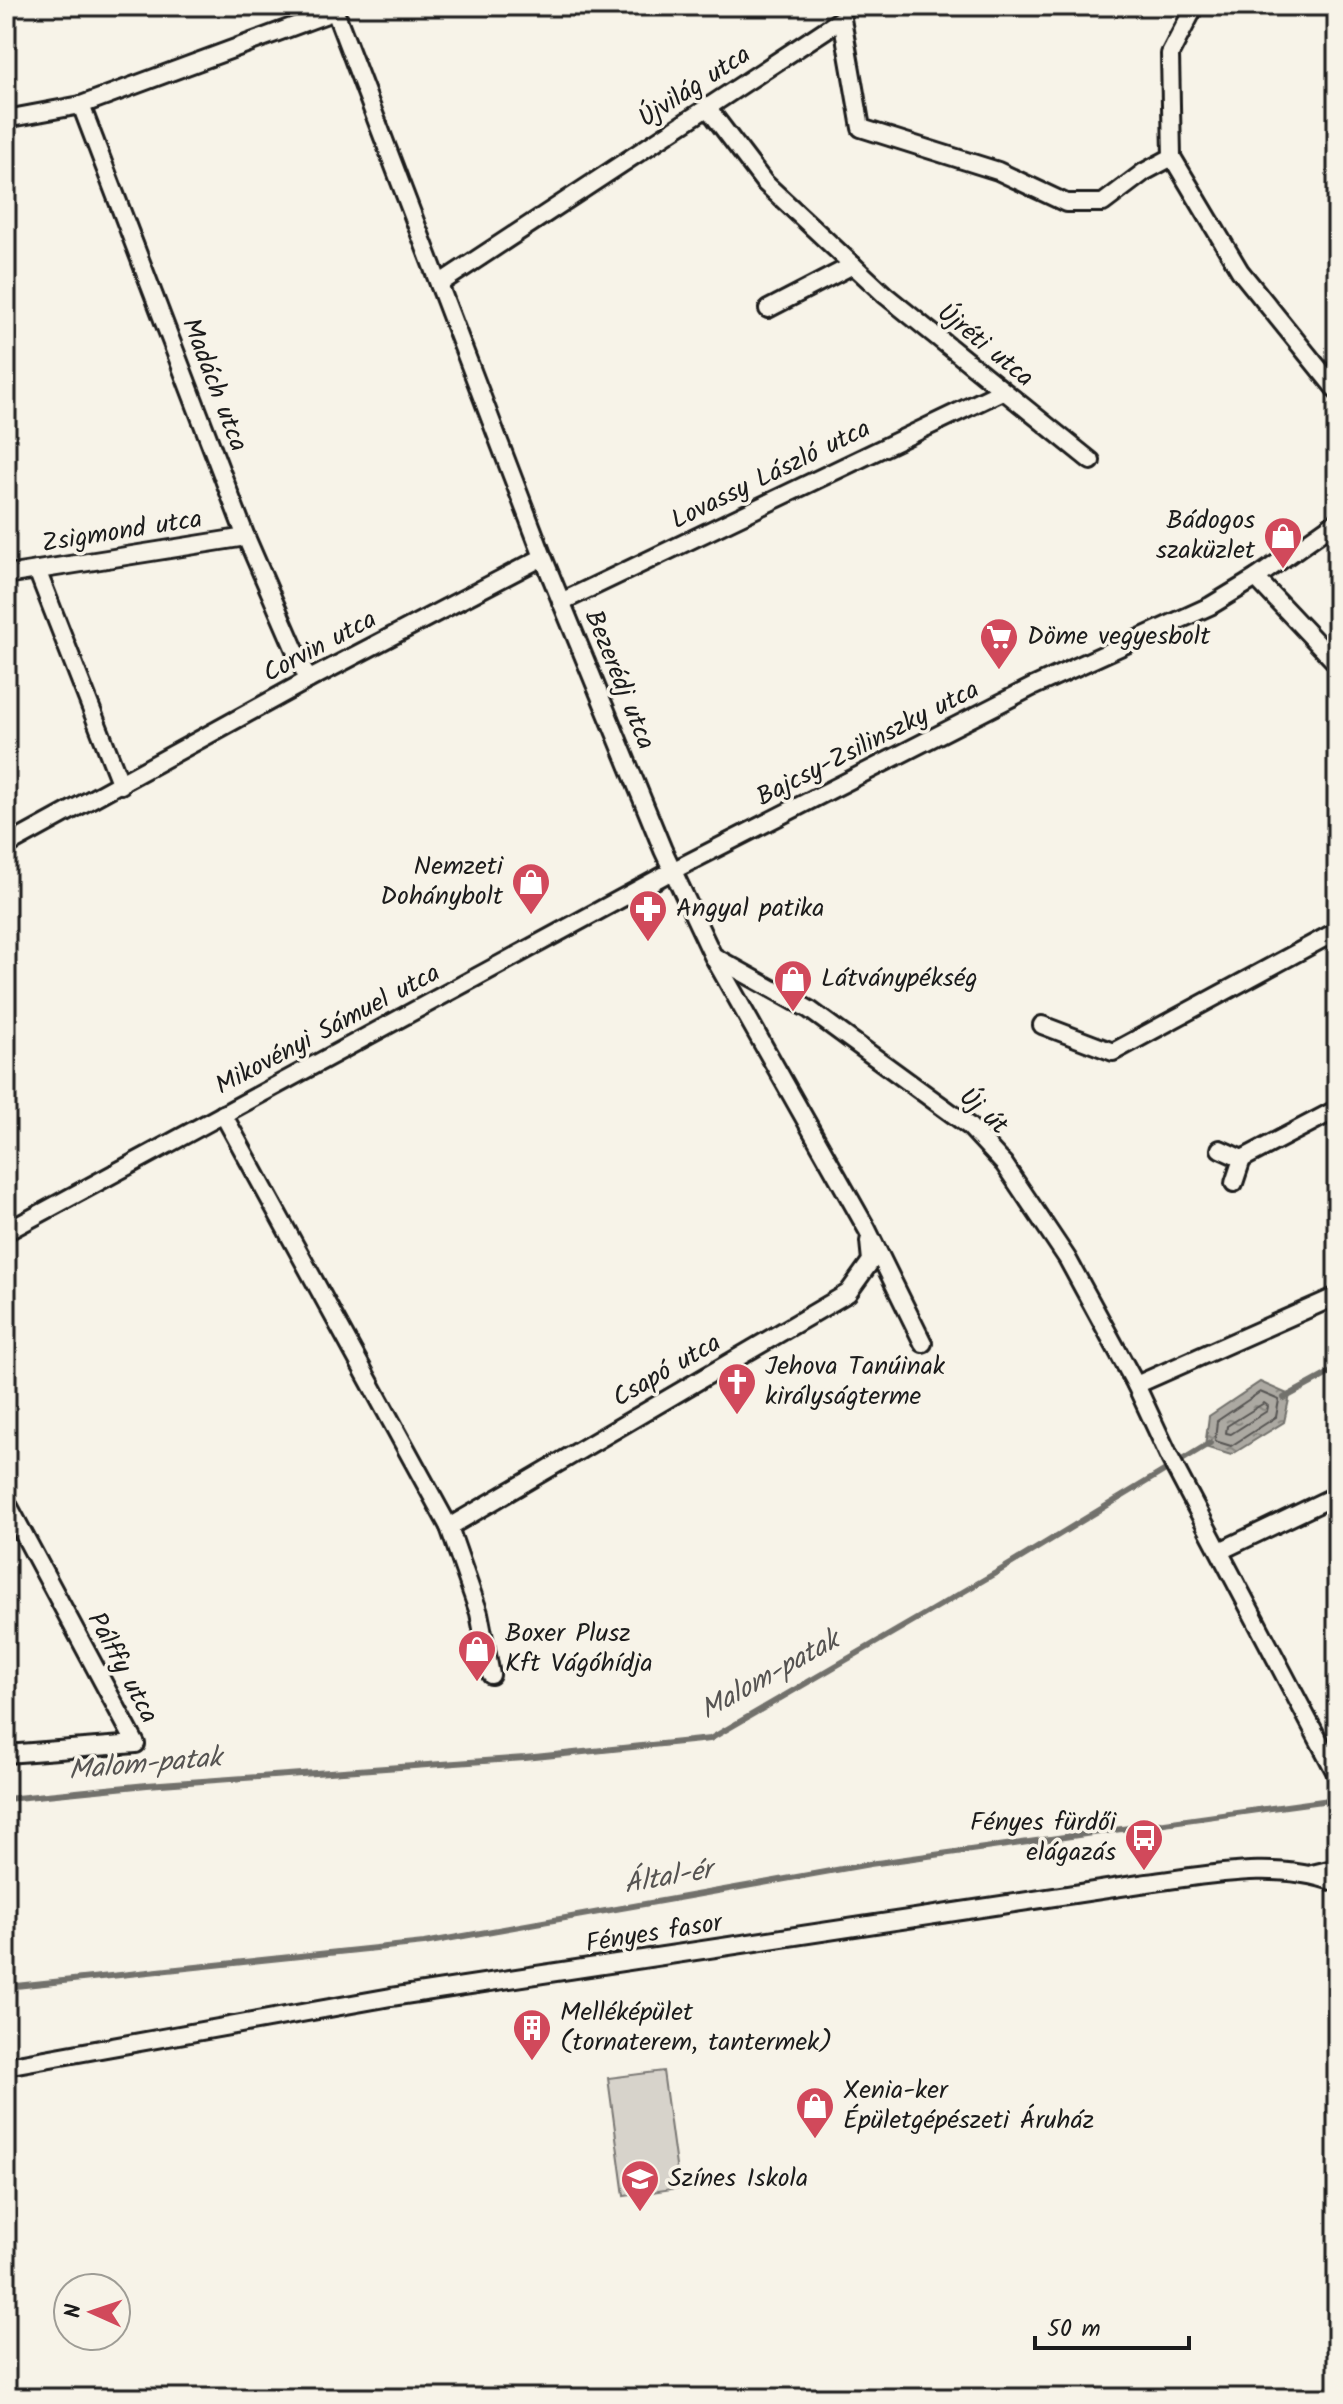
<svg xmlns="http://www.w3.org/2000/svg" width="1343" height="2404" font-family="Kalam,sans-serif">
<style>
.green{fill:#d7d3cb;stroke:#7a7874;stroke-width:2}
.water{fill:url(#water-ripples);stroke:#72716c;stroke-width:2}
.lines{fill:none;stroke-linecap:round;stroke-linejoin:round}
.shore{stroke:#565452;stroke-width:2}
.stream{stroke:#72716c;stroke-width:6}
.minor-casing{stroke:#1c1c1c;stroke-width:22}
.minor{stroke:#f7f3e8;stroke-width:16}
.labels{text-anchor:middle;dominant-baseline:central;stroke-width:7;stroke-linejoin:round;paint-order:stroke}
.street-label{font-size:26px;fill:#1c1c1c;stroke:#f7f3e8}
.poi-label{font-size:26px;fill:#1c1c1c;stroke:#f7f3e8;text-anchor:start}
.water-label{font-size:28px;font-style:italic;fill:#565452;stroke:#f7f3e8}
</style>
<defs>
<pattern id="water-ripples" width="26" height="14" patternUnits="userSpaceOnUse" patternTransform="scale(2)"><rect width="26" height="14" fill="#aca9a2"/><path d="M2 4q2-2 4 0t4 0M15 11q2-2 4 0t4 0" fill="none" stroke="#8b8983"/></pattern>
</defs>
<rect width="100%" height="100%" fill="#f7f3e8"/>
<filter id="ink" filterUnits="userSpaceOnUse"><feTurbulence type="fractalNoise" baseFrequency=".0125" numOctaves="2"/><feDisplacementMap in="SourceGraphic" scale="16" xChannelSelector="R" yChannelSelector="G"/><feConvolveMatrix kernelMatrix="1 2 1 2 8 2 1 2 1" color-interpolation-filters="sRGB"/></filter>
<g filter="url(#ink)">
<!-- green -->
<path class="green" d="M663 2071 679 2188 624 2196 608 2078Z"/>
<!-- water -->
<path class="water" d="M1260 1382 1290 1395 1284 1422 1231 1455 1205 1447 1209 1416Z"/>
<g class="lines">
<!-- shore -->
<g class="shore">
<path d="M1260 1392 1279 1400 1276 1417 1231 1446 1215 1441 1217 1421Z"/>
<path d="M1264 1403 1268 1406 1267 1411 1231 1434 1226 1433 1227 1426Z"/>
</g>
<!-- stream -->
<g class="stream">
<path d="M1284 1398 1337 1369"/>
<path d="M6 1799 147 1785 525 1758 710 1739 999 1571 1210 1443"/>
<path d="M6 1987 424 1943 870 1864 1337 1799"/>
</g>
<!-- minor casing -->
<g class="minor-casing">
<g id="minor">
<path d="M333 6 543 557 663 850 713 956 867 1229 923 1343"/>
<path d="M1195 6 1170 54 1172 157 1240 271 1337 391"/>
<path d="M81 105 246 537 308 680"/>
<path d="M707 107 764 182 885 295 1091 461"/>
<path d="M6 119 81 105 335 11"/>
<path d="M439 284 842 19 861 128 998 171 1066 203H1103L1144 172 1172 157"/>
<path d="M768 309 853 265"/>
<path d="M37 570 121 785"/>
<path d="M6 575 246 537"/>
<path d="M1256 578 1337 664"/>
<path d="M561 602 1002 391"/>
<path d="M6 846 308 680 543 557"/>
<path d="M715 957 810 1010 969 1126 1004 1164 1067 1258 1136 1385 1170 1458 1337 1775"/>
<path d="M1042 1025 1113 1052 1337 931"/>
<path d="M223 1114 449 1527 479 1613 491 1675"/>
<path d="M1220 1149 1242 1159 1234 1183"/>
<path d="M1242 1159 1337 1109"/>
<path d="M6 1232 672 871 1032 687 1210 606 1256 578 1337 521"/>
<path d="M1136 1385 1337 1296"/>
<path d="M6 1501 136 1744 6 1754"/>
<path d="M449 1527 848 1293 871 1261 869 1241"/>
<path d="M1220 1551 1337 1495"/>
<path d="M1312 1874 1337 1868"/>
<path d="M6 2066 391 1997 1147 1883C1210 1875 1277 1860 1337 1883"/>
</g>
</g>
<!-- minor -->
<use href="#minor" class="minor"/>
</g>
</g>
<!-- icons -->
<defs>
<g id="shop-pin" transform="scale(2)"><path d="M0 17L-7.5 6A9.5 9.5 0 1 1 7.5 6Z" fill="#d1495b" stroke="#f7f3e8"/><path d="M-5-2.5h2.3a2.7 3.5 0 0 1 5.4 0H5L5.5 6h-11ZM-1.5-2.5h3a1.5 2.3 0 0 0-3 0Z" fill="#fff"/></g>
<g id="supermarket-pin" transform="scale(2)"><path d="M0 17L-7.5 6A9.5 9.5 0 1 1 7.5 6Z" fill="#d1495b" stroke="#f7f3e8"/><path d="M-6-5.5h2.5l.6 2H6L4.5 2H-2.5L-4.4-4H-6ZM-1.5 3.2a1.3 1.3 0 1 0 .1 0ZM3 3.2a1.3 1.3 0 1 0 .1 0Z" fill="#fff"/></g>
<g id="pharmacy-pin" transform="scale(2)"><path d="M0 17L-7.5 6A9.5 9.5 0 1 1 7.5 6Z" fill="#d1495b" stroke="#f7f3e8"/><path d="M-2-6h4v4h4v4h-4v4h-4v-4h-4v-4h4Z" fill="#fff"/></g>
<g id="church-pin" transform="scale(2)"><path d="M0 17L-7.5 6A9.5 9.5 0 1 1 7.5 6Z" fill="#d1495b" stroke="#f7f3e8"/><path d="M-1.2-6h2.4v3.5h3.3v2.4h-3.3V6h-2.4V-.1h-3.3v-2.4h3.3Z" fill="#fff"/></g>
<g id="bus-pin" transform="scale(2)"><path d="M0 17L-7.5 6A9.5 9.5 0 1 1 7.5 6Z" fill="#d1495b" stroke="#f7f3e8"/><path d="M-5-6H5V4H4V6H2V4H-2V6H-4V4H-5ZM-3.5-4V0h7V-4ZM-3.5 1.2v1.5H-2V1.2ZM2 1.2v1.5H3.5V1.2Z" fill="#fff"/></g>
<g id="building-pin" transform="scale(2)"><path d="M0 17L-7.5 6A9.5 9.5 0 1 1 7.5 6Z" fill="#d1495b" stroke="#f7f3e8"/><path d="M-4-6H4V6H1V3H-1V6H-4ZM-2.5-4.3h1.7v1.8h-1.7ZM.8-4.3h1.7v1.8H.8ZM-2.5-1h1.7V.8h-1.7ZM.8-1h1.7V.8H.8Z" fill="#fff"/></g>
<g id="school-pin" transform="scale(2)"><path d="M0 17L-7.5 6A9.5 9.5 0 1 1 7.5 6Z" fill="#d1495b" stroke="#f7f3e8"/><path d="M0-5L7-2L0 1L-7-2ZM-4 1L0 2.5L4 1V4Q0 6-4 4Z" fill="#fff"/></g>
</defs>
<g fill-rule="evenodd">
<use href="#shop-pin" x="1283" y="536"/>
<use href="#supermarket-pin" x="999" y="637"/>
<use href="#shop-pin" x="531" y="882"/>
<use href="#pharmacy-pin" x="648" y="909"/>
<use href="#shop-pin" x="793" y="979"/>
<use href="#church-pin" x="737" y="1382"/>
<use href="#shop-pin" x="477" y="1649"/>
<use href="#bus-pin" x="1144" y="1838"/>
<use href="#building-pin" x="532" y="2028"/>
<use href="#shop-pin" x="815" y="2106"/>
<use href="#school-pin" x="640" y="2179"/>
</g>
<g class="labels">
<!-- street labels -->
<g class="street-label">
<text transform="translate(695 87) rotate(-33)">Újvilág utca</text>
<text transform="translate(985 346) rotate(39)">Újréti utca</text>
<text transform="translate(214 385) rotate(69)">Madách utca</text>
<text transform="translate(771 475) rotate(-26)">Lovassy László utca</text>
<text transform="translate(122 532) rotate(-9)">Zsigmond utca</text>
<text transform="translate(320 647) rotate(-28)">Corvin utca</text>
<text transform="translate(619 680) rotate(68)">Bezerédj utca</text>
<text transform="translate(868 744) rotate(-27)">Bajcsy-Zsilinszky utca</text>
<text transform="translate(328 1030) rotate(-28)">Mikovényi Sámuel utca</text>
<text transform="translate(983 1112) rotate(42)">Új út</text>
<text transform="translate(667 1371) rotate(-30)">Csapó utca</text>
<text transform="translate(122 1668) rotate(62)">Pálffy utca</text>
<text transform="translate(654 1934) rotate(-9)">Fényes fasor</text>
</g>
<!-- poi labels -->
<g class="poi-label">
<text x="1255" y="521" text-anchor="end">Bádogos<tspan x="1255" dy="30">szaküzlet</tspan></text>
<text x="1027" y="637">Döme vegyesbolt</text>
<text x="503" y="867" text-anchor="end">Nemzeti<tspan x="503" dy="30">Dohánybolt</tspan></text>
<text x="676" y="909">Angyal patika</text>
<text x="821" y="979">Látványpékség</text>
<text x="765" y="1367">Jehova Tanúinak<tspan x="765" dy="30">királyságterme</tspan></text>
<text x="505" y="1634">Boxer Plusz<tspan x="505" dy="30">Kft Vágóhídja</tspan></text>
<text x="1116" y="1823" text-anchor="end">Fényes fürdői<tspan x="1116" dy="30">elágazás</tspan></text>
<text x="560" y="2013">Melléképület<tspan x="560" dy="30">(tornaterem, tantermek)</tspan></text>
<text x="843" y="2091">Xenia-ker<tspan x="843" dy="30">Épületgépészeti Áruház</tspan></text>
<text x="668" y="2179">Színes Iskola</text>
</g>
<!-- water labels -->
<g class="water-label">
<text transform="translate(770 1676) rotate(-29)">Malom-patak</text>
<text transform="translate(145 1765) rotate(-5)">Malom-patak</text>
<text transform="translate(668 1878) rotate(-10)">Által-ér</text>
</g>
</g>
<!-- margin -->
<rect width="1343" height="2404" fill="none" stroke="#f7f3e8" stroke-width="32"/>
<rect x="16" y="16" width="1311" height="2372" fill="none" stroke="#1c1c1c" stroke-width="3" filter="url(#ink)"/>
<!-- north arrow -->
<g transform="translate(92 2312) rotate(273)"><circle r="38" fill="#f7f3e8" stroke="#9f9d96" stroke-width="2"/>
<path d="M0-6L14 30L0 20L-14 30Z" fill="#d1495b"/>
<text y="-12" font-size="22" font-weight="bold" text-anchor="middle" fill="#1c1c1c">N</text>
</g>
<!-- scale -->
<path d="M1035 2336v12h154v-12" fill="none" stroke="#1c1c1c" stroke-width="4"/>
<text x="1047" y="2336" font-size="24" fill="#1c1c1c" stroke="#f7f3e8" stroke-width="6" paint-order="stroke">50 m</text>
</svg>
